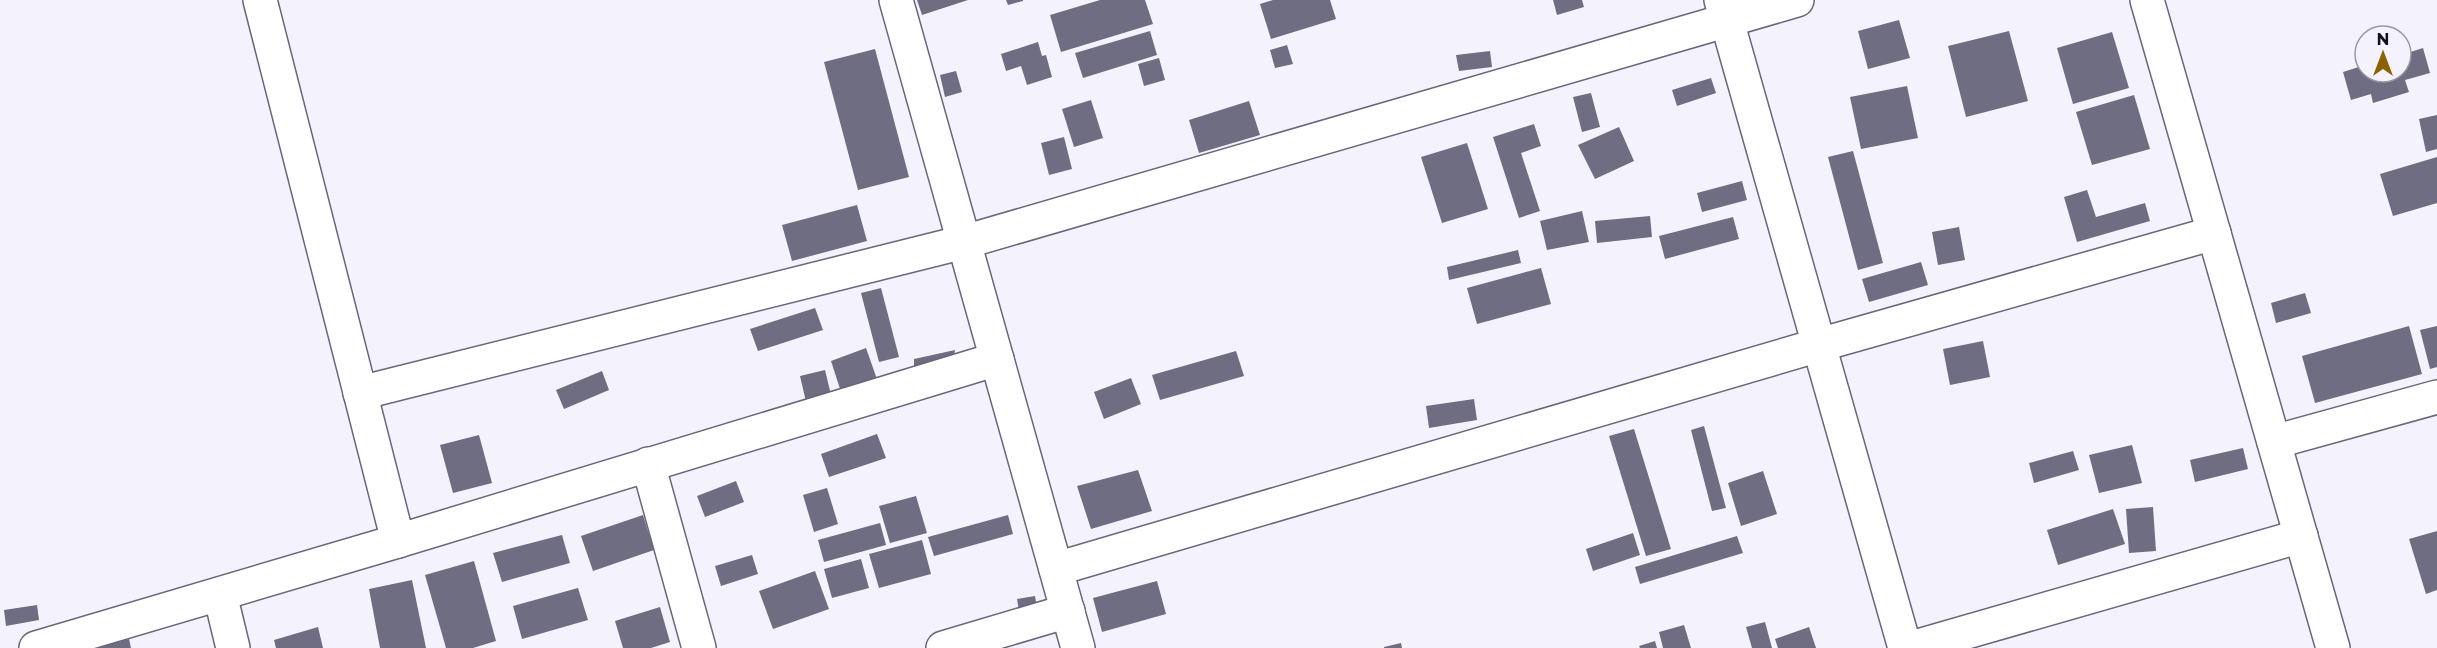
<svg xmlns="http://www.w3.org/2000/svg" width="2437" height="648" font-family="Montserrat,sans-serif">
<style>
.building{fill:#6f6d81}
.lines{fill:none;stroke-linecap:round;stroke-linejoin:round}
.street-casing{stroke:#68667b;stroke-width:36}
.street{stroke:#fff;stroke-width:33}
</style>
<rect width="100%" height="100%" fill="#f4f3fd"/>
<!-- building -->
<g class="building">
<path d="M917 0H968L922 15Z"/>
<path d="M1006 0H1023V1L1008 5Z"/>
<path d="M1100 0H1145L1153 24 1061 52 1050 15Z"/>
<path d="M1273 0H1330L1336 19 1271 39 1260 4Z"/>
<path d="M1553 0H1582L1584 7 1557 15Z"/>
<path d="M1899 20 1910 58 1868 69 1858 31Z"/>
<path d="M1150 31 1157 55 1083 78 1075 53Z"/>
<path d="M2009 31 2028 101 1966 117 1948 46Z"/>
<path d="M2112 32 2129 88 2073 104 2057 48Z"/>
<path d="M1038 42 1042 56 1046 55 1052 77 1027 85 1021 66 1006 71 1001 54Z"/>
<path d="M1287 45 1293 64 1275 68 1270 50Z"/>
<path d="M2423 48 2430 73 2405 80 2409 92 2373 103 2371 94 2351 100 2343 72 2365 65V72H2401V55Z"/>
<path d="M875 49 909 177 858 190 824 62Z"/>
<path d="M1490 51 1492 67 1459 71 1456 55Z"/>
<path d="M1159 58 1165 80 1144 86 1138 64Z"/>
<path d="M956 71 962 92 945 97 940 75Z"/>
<path d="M1711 78 1716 93 1677 106 1672 90Z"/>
<path d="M1907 86 1918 138 1861 149 1850 97Z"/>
<path d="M1591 93 1600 127 1582 132 1573 97Z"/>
<path d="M2134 95 2150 149 2092 165 2076 112Z"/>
<path d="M1091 100 1103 138 1074 147 1062 109Z"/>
<path d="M1249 101 1260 135 1199 153 1189 120Z"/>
<path d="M2437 115V149L2426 152 2419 119Z"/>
<path d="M1534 124 1541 146 1521 153 1540 211 1519 218 1493 137Z"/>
<path d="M1619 127 1634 161 1595 179 1578 145Z"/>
<path d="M1064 137 1072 169 1049 175 1041 143Z"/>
<path d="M1467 143 1488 209 1442 223 1421 157Z"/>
<path d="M1853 151 1883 263 1858 270 1828 157Z"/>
<path d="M2437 157V203L2393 216 2380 174Z"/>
<path d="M1742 181 1747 200 1702 212 1697 193Z"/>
<path d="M2087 190 2096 217 2145 203 2150 221 2077 242 2064 197Z"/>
<path d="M857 205 867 241 792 261 782 225Z"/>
<path d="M1582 211 1589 242 1547 250 1540 221Z"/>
<path d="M1650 216 1652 237 1597 243 1595 221Z"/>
<path d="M1733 217 1739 239 1665 259 1659 236Z"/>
<path d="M1959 227 1965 260 1938 265 1932 232Z"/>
<path d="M1518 250 1521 263 1449 280 1447 267Z"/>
<path d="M1921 262 1928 285 1869 302 1862 279Z"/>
<path d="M1541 268 1551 304 1477 324 1467 288Z"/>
<path d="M881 288 899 357 879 362 861 293Z"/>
<path d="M2305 293 2311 313 2276 323 2271 303Z"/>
<path d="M815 308 823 330 758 351 750 329Z"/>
<path d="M2409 326 2422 374 2315 403 2302 356Z"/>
<path d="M2437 326V367L2430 369 2420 330Z"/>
<path d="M1983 341 1990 377 1950 385 1943 349Z"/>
<path d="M866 348 878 382 842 395 831 361Z"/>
<path d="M955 350 952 369 914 382V359Z"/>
<path d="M1236 351 1244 376 1160 400 1152 375Z"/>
<path d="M825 370 832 399 807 406 800 376Z"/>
<path d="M602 371 609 390 564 409 556 390Z"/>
<path d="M1131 378 1141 404 1104 419 1094 392Z"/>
<path d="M1474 399 1477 420 1429 428 1426 406Z"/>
<path d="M1704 426 1726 508 1712 511 1691 430Z"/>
<path d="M1634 429 1671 549 1646 556 1609 436Z"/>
<path d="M877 434 886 458 829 477 821 454Z"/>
<path d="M479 435 492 483 453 493 440 445Z"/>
<path d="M2132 445 2142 483 2099 493 2089 455Z"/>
<path d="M2243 448 2248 469 2195 482 2190 460Z"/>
<path d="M2073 451 2079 470 2034 483 2029 463Z"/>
<path d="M1138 470 1152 511 1091 529 1077 486Z"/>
<path d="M1763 471 1777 514 1741 526 1728 483Z"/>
<path d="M736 481 744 502 705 517 697 496Z"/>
<path d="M827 488 838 524 814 532 803 495Z"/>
<path d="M916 496 927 533 890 543 879 506Z"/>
<path d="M2153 507 2156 551 2129 553 2126 509Z"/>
<path d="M2113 509 2125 544 2058 565 2047 530Z"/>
<path d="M643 515 654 550 593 571 581 536Z"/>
<path d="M1008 515 1013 534 934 556 928 537Z"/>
<path d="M880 523 886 545 824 562 818 540Z"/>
<path d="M2437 531V590L2426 594 2409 539Z"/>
<path d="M1633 533 1640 555 1593 571 1586 549Z"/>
<path d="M562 535 570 563 502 582 493 553Z"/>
<path d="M1737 536 1743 553 1640 584 1635 567Z"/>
<path d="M922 540 931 574 879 588 869 554Z"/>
<path d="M752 555 758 574 721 586 715 566Z"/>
<path d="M861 559 869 588 832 598 824 569Z"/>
<path d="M474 561 496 641 473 648H446L425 575Z"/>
<path d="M815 571 829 609 773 629 759 591Z"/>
<path d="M412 580 426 648H380L369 589Z"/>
<path d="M1157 581 1166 614 1102 632 1093 598Z"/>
<path d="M578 588 588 620 522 639 513 606Z"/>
<path d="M1035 596 1038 614 1020 617 1017 599Z"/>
<path d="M37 605 39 620 6 626 4 610Z"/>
<path d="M660 607 670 642 651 648H623L615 621Z"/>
<path d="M1765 622 1772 648H1752L1746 627Z"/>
<path d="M1684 625 1691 648H1663L1659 632Z"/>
<path d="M318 627 323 648H276L274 640Z"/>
<path d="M1809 627 1816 648H1778L1775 639Z"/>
<path d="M129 639 131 648H99V647Z"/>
<path d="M1655 641 1657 648H1640L1639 646Z"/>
<path d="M1401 643 1402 648H1384V647Z"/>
</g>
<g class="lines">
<!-- street casing -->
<g class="street-casing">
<g id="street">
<path d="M260 0 398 541"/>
<path d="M896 0 1078 648"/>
<path d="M1721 0 1905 648"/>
<path d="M2147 0 2333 648"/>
<path d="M360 393 964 242 1797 0"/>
<path d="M2274 442 2437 397"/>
<path d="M648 464 699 648"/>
<path d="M1056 569 1819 345 2214 233"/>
<path d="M220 594 233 648"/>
<path d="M36 648 398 541 997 359"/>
<path d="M943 648 1068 611"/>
<path d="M1911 648 2301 536"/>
</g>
</g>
<!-- street -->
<use href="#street" class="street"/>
</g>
<!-- north arrow -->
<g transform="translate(2383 54)"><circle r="28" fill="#f4f3fd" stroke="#9998a1" stroke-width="1.5"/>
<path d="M0-4.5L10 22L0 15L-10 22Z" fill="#8b6202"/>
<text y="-9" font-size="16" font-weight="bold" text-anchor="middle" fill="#101017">N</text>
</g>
</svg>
